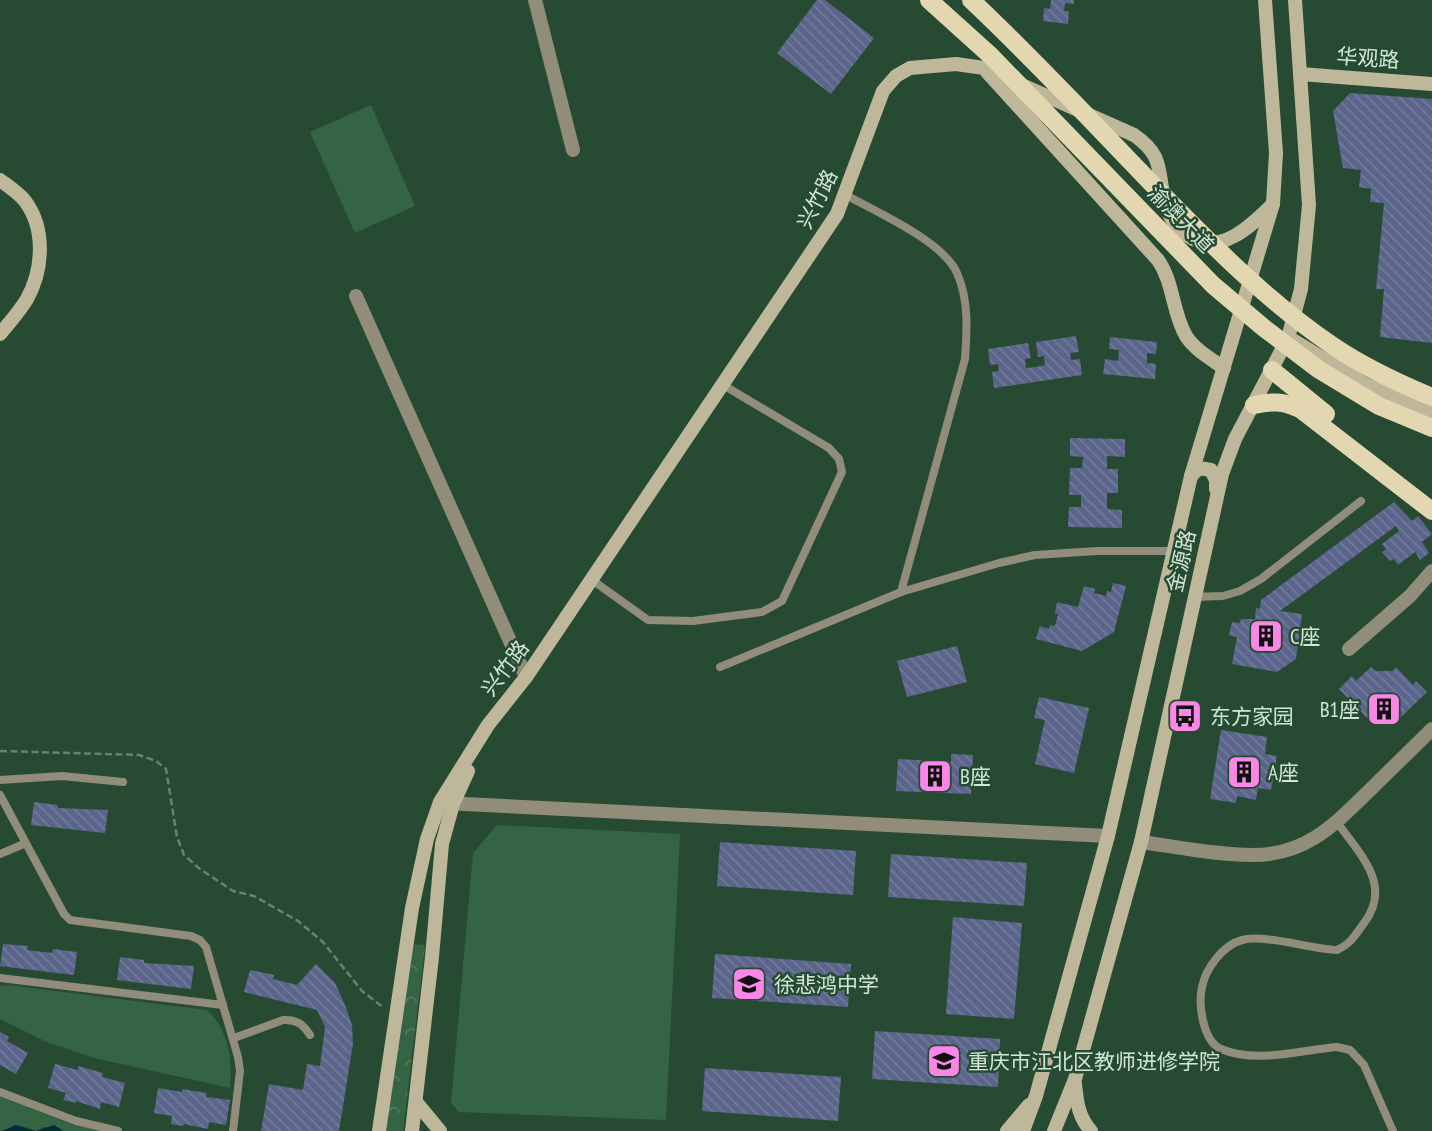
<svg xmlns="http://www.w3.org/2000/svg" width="1432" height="1131" font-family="'PT Sans Narrow','Noto Sans SC',sans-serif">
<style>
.forest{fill:url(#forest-crowns)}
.garden{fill:#346444}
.water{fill:url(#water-ripples)}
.building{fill:url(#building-back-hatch)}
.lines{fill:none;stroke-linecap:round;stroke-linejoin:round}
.path{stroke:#65846f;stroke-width:2.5;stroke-dasharray:7 3.5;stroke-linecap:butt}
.lane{stroke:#928d7a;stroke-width:8}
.street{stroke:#928d7a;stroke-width:14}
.secondary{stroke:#bfb799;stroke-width:14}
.primary{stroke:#e2d7b1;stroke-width:18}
.labels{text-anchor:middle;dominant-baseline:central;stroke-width:5;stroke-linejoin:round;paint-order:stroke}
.street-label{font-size:21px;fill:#d1e6d7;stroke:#264b32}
.poi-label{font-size:21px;fill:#d1e6d7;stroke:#264b32;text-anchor:start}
</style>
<defs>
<pattern id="forest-crowns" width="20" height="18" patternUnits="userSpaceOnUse" patternTransform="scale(1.75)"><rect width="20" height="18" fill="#346444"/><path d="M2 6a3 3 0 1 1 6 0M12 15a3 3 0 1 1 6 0" fill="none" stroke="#507a5e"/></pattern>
<pattern id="water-ripples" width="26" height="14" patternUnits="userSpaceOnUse" patternTransform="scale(1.75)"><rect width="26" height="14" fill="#022d35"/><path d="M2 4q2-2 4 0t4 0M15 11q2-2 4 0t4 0" fill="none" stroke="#264b52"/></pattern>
<pattern id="building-back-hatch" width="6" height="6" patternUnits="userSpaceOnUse" patternTransform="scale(1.75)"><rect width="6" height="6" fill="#5b648a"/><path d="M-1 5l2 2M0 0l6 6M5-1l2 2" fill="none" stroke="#727a9a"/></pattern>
</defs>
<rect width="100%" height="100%" fill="#264b32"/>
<!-- forest -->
<path class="forest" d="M414 944 425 945 403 1131H384Z"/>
<!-- garden -->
<g class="garden">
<path d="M371 105 415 206 355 233 310 132Z"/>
<path d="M497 825 680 834 666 1120 459 1112 451 1103 473 853Z"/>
<path d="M8 985 207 1010C228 1028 233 1061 230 1088L94 1058 47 1042 0 1019V986Z"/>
<path d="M0 1096 73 1125 103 1131H63L58 1127H44L36 1131 20 1125 0 1131Z"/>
</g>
<!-- water -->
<path class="water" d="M15 1125 36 1131 54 1125 63 1131H3Z"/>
<!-- building -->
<g class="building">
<path d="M817 0H825L874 38 831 94 777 53Z"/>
<path d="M1051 0H1074V4L1065 3 1064 11H1069L1068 24 1043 21 1044 8 1050 9Z"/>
<path d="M1350 93 1432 99V343L1380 337 1384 289H1376L1384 203 1370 202 1371 189 1359 187 1361 170 1343 168 1333 111Z"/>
<path d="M1076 336 1079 352 1070 353 1071 360 1080 359 1082 375 994 388 992 372 999 371 998 364 990 365 988 349 1028 343 1031 358 1025 359 1026 368 1036 367 1045 365 1044 356 1038 357 1036 342Z"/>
<path d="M1110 337 1157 342 1156 354 1147 353V363L1156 364 1155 379 1103 374 1105 359 1118 361 1119 350 1109 349Z"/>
<path d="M1070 438 1125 439V457L1107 456V469H1118V493H1107V509L1122 510V528L1068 527 1069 507H1081V495H1069L1070 468H1082L1083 457 1070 456Z"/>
<path d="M1394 502 1412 521 1418 516 1432 534 1422 542 1429 553 1420 560 1415 552 1398 565 1394 559 1390 561 1382 552 1386 549 1382 544 1399 531 1396 526 1280 611 1302 614 1296 659 1277 672 1232 664 1237 637 1229 635 1232 622 1240 623 1241 619H1255L1256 608 1260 609 1261 600Z"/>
<path d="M1113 583 1126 586 1114 632 1082 651 1036 639 1040 626 1049 629 1050 625 1055 626 1058 614 1055 613 1057 602 1078 607 1084 586 1095 589 1094 593 1106 596 1107 591 1111 592Z"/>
<path d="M957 646 967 682 907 697 897 661Z"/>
<path d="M1371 667 1375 671H1393L1396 667 1413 685 1416 681 1427 692 1392 726 1374 725 1339 689 1352 676 1356 681Z"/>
<path d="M1039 697 1089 708 1074 773 1035 764 1045 720 1034 718Z"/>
<path d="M1221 730 1267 737 1265 754 1277 756 1271 790 1258 788 1256 800 1237 796 1236 803 1210 799Z"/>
<path d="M951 754 973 755 971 794 896 791 898 759 951 762Z"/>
<path d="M34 802 58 805V808L108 810 105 833 31 825Z"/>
<path d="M720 842 856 851 853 895 717 886Z"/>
<path d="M891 854 1027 863 1024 906 888 897Z"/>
<path d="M953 917 1022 923 1014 1019 946 1014Z"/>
<path d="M3 944 28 946 27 950 52 953 53 949 77 952 74 975 0 966Z"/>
<path d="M715 954 851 964 848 1007 712 998Z"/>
<path d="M120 957 144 960V963L194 966 191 989 117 980Z"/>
<path d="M316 964 335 983 345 1005 352 1025 353 1044 339 1131H261L269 1084 303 1090 307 1064 320 1066 325 1027 317 1010 244 992 250 970 274 975 273 979 297 985Z"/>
<path d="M875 1031 1000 1039 998 1087 872 1079Z"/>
<path d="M0 1032 9 1037 7 1041 28 1053 16 1074 0 1065Z"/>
<path d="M55 1064 78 1070V1066L103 1073 102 1077 125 1083 119 1107 101 1102 100 1109 76 1101V1103L63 1100 66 1093 48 1088Z"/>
<path d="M705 1068 841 1077 838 1121 702 1111Z"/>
<path d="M158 1088 182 1092V1089L207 1093 206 1097 230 1100 226 1125 209 1122 208 1129 184 1124 183 1126 171 1124 172 1116 154 1113Z"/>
</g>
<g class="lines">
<!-- path -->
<path class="path" d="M0 751 139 755 156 761 166 769 177 837 184 855 200 869 233 891 254 896 298 921 323 942 362 991 384 1008"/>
<!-- lane -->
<g class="lane">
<path d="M846 195C876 212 943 241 957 273 969 300 967 330 965 359L901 592"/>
<path d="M592 580 648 620 693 621 762 612 782 601 842 472 839 459 829 448 723 385"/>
<path d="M1194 597 1223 596 1240 591 1261 579 1361 501"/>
<path d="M720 667 901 592 999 563 1035 555 1097 551H1173"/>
<path d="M0 780 62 776 123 782"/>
<path d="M0 795 64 914 70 920 191 936 200 940 206 947 238 1057 240 1071 233 1131"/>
<path d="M1337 822C1360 855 1393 885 1364 923 1355 935 1351 944 1337 950 1310 949 1266 934 1242 940 1223 945 1206 968 1202 987 1198 1005 1203 1041 1221 1049 1257 1064 1300 1050 1337 1047L1350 1050 1364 1065 1393 1131"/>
<path d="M0 854 26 843"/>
<path d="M0 978 223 1005"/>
<path d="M234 1038 283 1020C296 1019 303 1024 310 1035"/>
<path d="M0 1092 76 1121 118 1131"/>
</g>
<!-- street -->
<g class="street">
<path d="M535 0 573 150"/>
<path d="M356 296 526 677"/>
<path d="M1349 649 1410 596 1432 571"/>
<path d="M444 803 1108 836"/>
<path d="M1141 842C1178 847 1216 855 1253 855 1307 855 1335 824 1371 789 1391 769 1412 749 1432 729"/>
</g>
<!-- secondary -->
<g class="secondary">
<path d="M987 72 1158 260C1174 283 1172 312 1186 336 1195 350 1211 359 1224 368"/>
<path d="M1300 74 1432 84"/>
<path d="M0 180C8 186 19 193 25 201 46 229 43 270 27 299 20 311 9 323 0 334"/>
<path d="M1291 339 1365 384 1432 412"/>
<path d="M1191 476 1199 468 1211 470 1216 480V489"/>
<path d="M1075 1084C1077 1102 1078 1116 1091 1131"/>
<path d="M416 1102 440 1131"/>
<path d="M379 1131 412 908 427 839 440 802 488 725 526 677 837 214 883 91 896 76 910 68 956 64 984 68 1134 135C1166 157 1156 172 1166 205 1169 216 1176 228 1186 235 1219 258 1251 226 1273 204"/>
<path d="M412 1131 432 957 442 844 453 804 468 771"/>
<path d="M1007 1131 1029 1105"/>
<path d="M1023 1131 1036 1096 1108 836 1191 476 1273 204 1276 153 1265 0"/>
<path d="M1054 1131 1075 1079 1141 842 1222 474 1235 439 1288 338 1301 289 1309 205 1295 0"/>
</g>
<!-- primary -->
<g class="primary">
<path d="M929 0 991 56 1213 285 1264 328 1318 369 1379 406 1432 428"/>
<path d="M971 0C1036 61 1096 126 1158 190 1213 246 1267 301 1333 346 1364 367 1398 383 1432 397"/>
<path d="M1272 370 1326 414"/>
<path d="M1254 405C1272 401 1283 401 1300 409L1432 511"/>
</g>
</g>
<!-- icons -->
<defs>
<g id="building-square" transform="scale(1.75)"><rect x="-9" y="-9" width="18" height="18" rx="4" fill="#fa87e7" stroke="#264b32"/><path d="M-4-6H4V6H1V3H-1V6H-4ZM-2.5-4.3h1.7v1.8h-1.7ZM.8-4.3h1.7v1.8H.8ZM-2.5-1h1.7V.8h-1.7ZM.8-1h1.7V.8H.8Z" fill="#111"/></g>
<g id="bus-square" transform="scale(1.75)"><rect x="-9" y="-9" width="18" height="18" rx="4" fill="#fa87e7" stroke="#264b32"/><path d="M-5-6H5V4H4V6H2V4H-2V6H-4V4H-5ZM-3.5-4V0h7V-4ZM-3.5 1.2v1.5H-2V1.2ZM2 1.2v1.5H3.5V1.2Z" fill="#111"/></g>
<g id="school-square" transform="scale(1.75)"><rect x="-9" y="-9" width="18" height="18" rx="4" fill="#fa87e7" stroke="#264b32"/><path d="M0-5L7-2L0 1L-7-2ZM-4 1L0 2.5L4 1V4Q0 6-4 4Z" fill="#111"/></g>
<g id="university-square" transform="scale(1.75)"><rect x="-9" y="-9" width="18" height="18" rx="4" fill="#fa87e7" stroke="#264b32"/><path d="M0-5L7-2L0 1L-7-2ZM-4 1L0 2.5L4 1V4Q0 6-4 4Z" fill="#111"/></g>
</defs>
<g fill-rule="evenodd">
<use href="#building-square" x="1266" y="636"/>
<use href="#building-square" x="1384" y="709"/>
<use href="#bus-square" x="1185" y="716"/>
<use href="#building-square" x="1244" y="772"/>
<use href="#building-square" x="935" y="776"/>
<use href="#school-square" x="749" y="984"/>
<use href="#university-square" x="944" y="1061"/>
</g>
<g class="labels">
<!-- street labels -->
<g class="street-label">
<text transform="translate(1368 58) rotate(4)">华观路</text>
<text transform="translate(817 199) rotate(-63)">兴竹路</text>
<text transform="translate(1181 219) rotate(46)">渝澳大道</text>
<text transform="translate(1181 561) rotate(-77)">金源路</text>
<text transform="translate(505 668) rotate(-53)">兴竹路</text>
</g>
<!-- poi labels -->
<g class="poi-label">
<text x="1290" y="636">C座</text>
<text x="1360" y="709" text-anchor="end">B1座</text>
<text x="1210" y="716">东方家园</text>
<text x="1268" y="772">A座</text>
<text x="960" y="776">B座</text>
<text x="774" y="984">徐悲鸿中学</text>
<text x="968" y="1061">重庆市江北区教师进修学院</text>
</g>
</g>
</svg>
